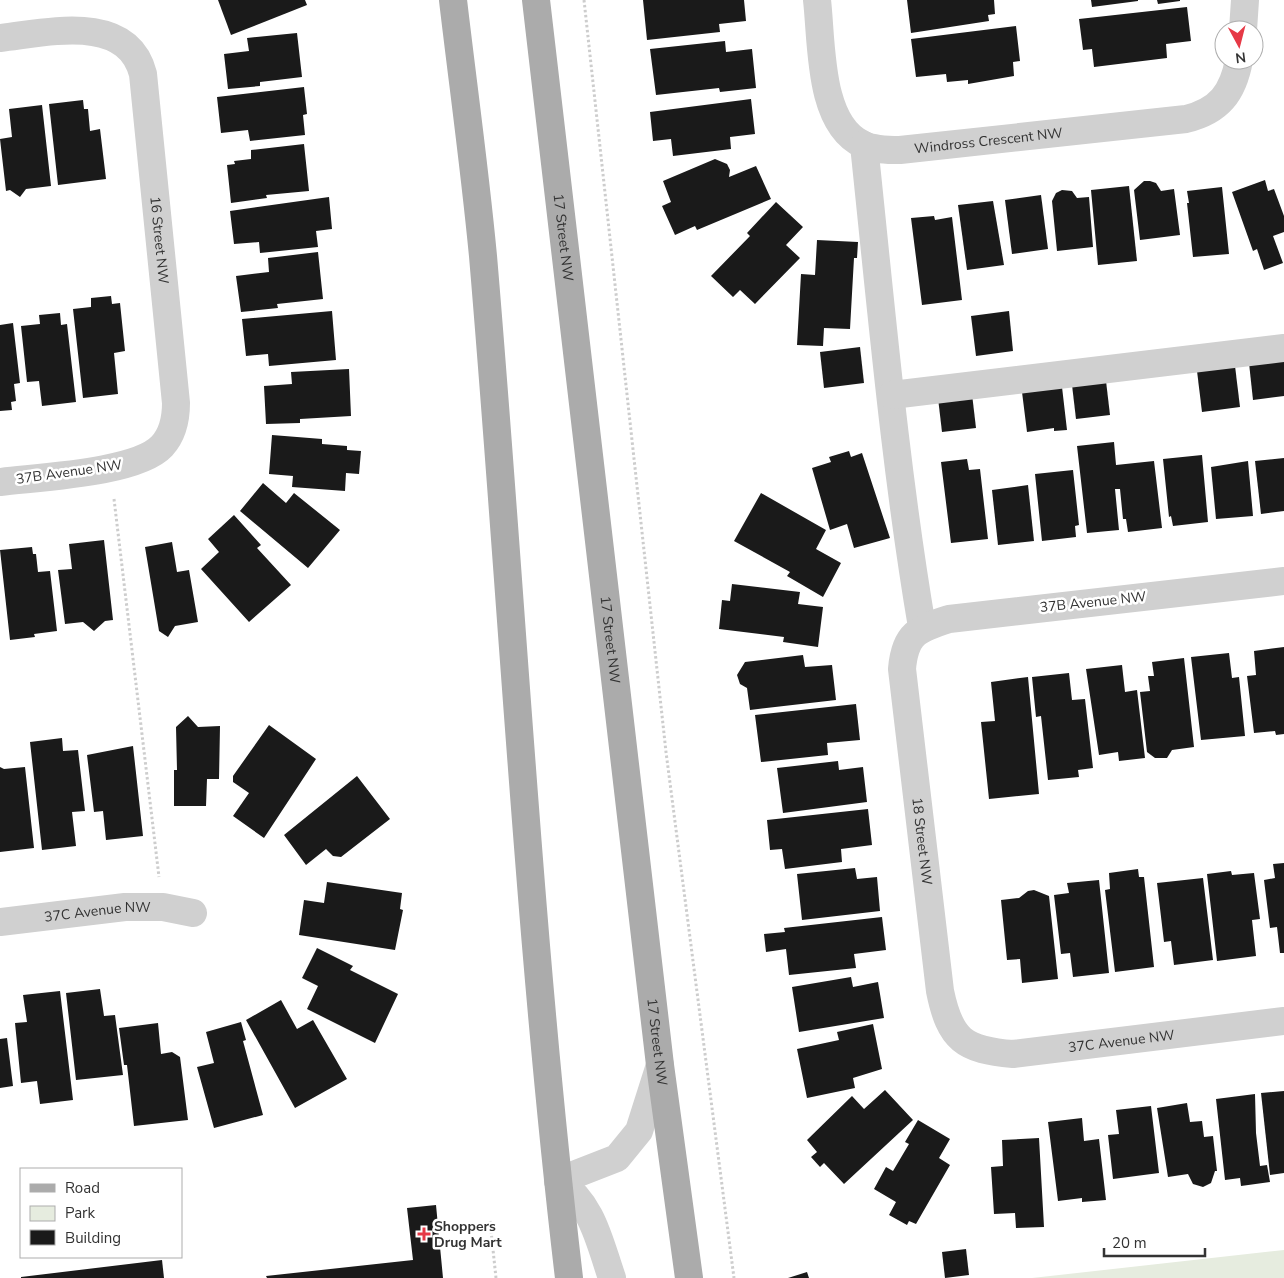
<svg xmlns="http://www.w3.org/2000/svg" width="1284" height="1278" font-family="'Nunito Sans',sans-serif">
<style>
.green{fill:#e6ecdf}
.building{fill:#1a1a1a}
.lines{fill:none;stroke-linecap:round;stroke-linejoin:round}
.path{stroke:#cdcdcd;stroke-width:3;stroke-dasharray:2.5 2.5;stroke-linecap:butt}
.minor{stroke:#d0d0d0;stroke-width:28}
.major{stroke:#ababab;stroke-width:28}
.poi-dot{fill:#e63946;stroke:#fff;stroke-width:2}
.labels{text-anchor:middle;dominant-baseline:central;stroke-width:5;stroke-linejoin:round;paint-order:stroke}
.street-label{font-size:14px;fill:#333;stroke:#fff}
.poi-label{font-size:14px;font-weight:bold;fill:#333;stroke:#fff;text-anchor:start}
</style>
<rect width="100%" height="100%" fill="#fff"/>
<!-- green -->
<path class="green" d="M1284 1250V1278H1032Z"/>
<!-- building -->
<g class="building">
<path d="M218 0H305L307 5 231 35Z"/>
<path d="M643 0H744L746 21 719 24 720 32 647 40Z"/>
<path d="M907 0H994L995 14 988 15 989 21 911 33Z"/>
<path d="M1091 0H1138V1L1092 7Z"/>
<path d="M1157 0H1180V1L1158 4Z"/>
<path d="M1187 7 1191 41 1166 44 1167 58 1094 67 1092 49 1083 50 1079 19Z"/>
<path d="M1016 26 1020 61 1013 62 1014 76 968 84V80L947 82 946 74 916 77 911 39Z"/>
<path d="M297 33 302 77 260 82V86L228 89 224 54 249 51 247 38Z"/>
<path d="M725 41 726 52 752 49 756 88 720 92 719 88 656 95 650 49Z"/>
<path d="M304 87 307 114 303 115 305 135 250 141 248 130 221 133 217 97Z"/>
<path d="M751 99 755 134 730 137 731 149 673 156 671 139 653 141 650 112Z"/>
<path d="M83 100 84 109H88L90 131 100 129 106 179 58 185 49 104Z"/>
<path d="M42 105 51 186 26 189 20 197 10 190 6 191 0 139 12 137 9 109Z"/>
<path d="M304 144 309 191 266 195 267 198 231 203 227 165 235 164 234 161 251 159V150Z"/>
<path d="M715 159 727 164 730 170 729 177 756 166 771 199 697 230 695 226 675 235 662 206 671 202 663 181Z"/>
<path d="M1265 180 1268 191 1274 189 1284 216V232L1273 236 1283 263 1264 270 1257 249 1253 251 1232 192Z"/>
<path d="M1144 181H1150L1156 183 1161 191 1174 189 1180 235 1140 240 1134 190Z"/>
<path d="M1129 186 1137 261 1098 265 1091 190Z"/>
<path d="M1222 187 1229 254 1193 257 1187 203H1189L1187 191Z"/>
<path d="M1062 190 1072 191 1077 198 1089 197 1093 247 1057 251 1052 201 1056 193Z"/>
<path d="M1041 195 1048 249 1012 254 1005 200Z"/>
<path d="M329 197 332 229 316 231 318 247 260 253 259 242 234 244 230 211Z"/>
<path d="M993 201 1004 265 967 270 958 205Z"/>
<path d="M776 202 803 227 786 245 800 258 755 304 740 290 733 297 711 276 750 236 747 233Z"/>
<path d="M934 216 935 220 952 217 962 300 922 305 911 218Z"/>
<path d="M817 240 858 242 857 258H854L850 329 824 328 823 346 797 345 801 274 815 275Z"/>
<path d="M318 252 323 299 277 304 278 308 241 312 236 276 269 272 268 258Z"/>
<path d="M111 296 112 304 120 303 125 351 114 353 118 394 83 398 73 309 91 307V298Z"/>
<path d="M332 311 336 360 269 366 268 354 246 356 242 319Z"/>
<path d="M1009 311 1013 351 976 356 971 316Z"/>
<path d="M60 313 61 325 67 324 76 402 42 406 39 381 27 382 21 326 40 324 39 315Z"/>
<path d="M13 323 20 383 14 384 16 401 11 402 12 410 0 411V325Z"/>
<path d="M860 347 864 383 824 388 820 352Z"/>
<path d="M1284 358V396L1253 400 1249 363Z"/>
<path d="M1235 366 1240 407 1202 412 1197 371Z"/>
<path d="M349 369 351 416 300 419V423L266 424 264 386 292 384 291 372Z"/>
<path d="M1106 381 1110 415 1076 419 1072 385Z"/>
<path d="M1062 387 1067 430 1054 431V428L1027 432 1022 392Z"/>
<path d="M972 394 976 428 942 432 938 398Z"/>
<path d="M272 435 322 439V444L347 446V450L361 451 359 474 346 473 345 491 292 487 293 476 269 474Z"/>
<path d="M1114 442 1116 465 1154 461 1162 528 1128 532 1126 519H1123L1120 489H1115L1119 530 1087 533 1077 446Z"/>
<path d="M849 451 851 457 862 453 890 538 854 548 847 524 830 530 812 468 831 462 829 457Z"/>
<path d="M1202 455 1208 522 1173 526 1171 516 1169 517 1163 459Z"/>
<path d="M1284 458V511L1261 514 1255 461Z"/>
<path d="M967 459 969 470 980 469 988 539 951 543 941 462Z"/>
<path d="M1248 461 1253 516 1216 519 1211 467Z"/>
<path d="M1073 470 1079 525 1075 526 1076 537 1042 541 1035 474Z"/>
<path d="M263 483 286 503 294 493 340 530 308 568 240 511Z"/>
<path d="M1028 485 1034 541 998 545 992 490Z"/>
<path d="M761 493 826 530 816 549 841 563 823 597 787 576 790 572 734 541Z"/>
<path d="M234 515 261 545 257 548 291 585 249 622 201 569 219 552 208 539Z"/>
<path d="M104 540 113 620 105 621 94 631 83 622 65 624 58 570 72 569 69 544Z"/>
<path d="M172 542 177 572 189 570 198 622 175 626 168 637 159 631 145 547Z"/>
<path d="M32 547 33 554H36L38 572 50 571 57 631 34 634 35 637 10 640 0 550Z"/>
<path d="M732 584 800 592 798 604 823 607 818 647 783 642 784 637 719 629 722 600 730 601Z"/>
<path d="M1284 647V734L1276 735 1275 731 1254 733 1247 676 1256 675 1254 651Z"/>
<path d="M1229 653 1232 678 1239 677 1245 736 1201 740 1191 657Z"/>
<path d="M803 655 805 667 832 665 836 700 750 710 747 688 740 684 737 675 745 662Z"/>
<path d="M1184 658 1194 747 1172 750 1167 758H1155L1147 752 1140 692 1150 691 1148 676H1154L1152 662Z"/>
<path d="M1122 665 1125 692 1137 690 1145 758 1119 761 1118 752 1099 755 1086 669Z"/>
<path d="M1069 673 1072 700 1085 699 1093 768 1078 770 1079 777 1048 780 1041 716 1036 717 1032 677Z"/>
<path d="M1028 677 1039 794 989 799 981 722 995 721 991 682Z"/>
<path d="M856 704 860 740 827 743 828 755 761 762 755 715Z"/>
<path d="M188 716 198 727 220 726 219 779H207L206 806H174V770H177L176 727Z"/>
<path d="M269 725 316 759 264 838 233 816 249 793 233 782V776Z"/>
<path d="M62 738 63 751 78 750 85 811 72 812 76 846 42 850 30 742Z"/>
<path d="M133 746 143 836 106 840 103 811 94 812 87 755Z"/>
<path d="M838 761 839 770 863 767 867 802 783 813 777 768Z"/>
<path d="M0 767 4 769 25 767 34 848 0 852Z"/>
<path d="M357 776 390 819 341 857 333 856 326 849 306 865 284 835Z"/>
<path d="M868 809 872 845 841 849 842 862 785 869 782 849 770 850 767 820Z"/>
<path d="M1284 863V953H1280L1277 927 1270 928 1264 880 1275 878 1273 864Z"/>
<path d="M855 868 857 879 877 877 880 911 802 920 797 874Z"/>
<path d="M1138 869 1139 877H1144L1154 967 1115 972 1105 890 1110 889 1109 873Z"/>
<path d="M1231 871 1232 875 1254 873 1260 919 1252 920 1256 956 1217 961 1207 874Z"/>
<path d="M1203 878 1213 960 1174 965 1171 941 1164 942 1157 883Z"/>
<path d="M1099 880 1109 973 1073 977 1070 953 1061 954 1054 895 1069 893 1067 883Z"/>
<path d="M327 882 402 893 400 909 403 910 395 950 299 935 304 900 324 903Z"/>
<path d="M1034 890 1049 896 1058 979 1022 983 1020 959 1007 960 1001 900 1019 898 1028 891Z"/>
<path d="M882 917 886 950 854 954 856 968 789 975 786 949 766 952 764 934 785 932 784 928Z"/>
<path d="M317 948 353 966 350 970 398 994 375 1043 307 1009 318 986 302 978Z"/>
<path d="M851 977 853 987 878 982 884 1018 799 1032 792 987Z"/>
<path d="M100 989 104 1016 115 1015 123 1075 76 1080 66 993Z"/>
<path d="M60 991 73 1100 40 1104 37 1081 21 1083 15 1023 27 1022 23 995Z"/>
<path d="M281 1000 297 1029 313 1020 347 1079 295 1108 246 1020Z"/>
<path d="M241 1022 246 1040 243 1041 263 1115 214 1128 197 1067 214 1063 206 1032Z"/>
<path d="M158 1023 161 1054 172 1052 180 1057 188 1120 134 1126 127 1065H124L119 1028Z"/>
<path d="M873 1024 882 1069 853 1078 855 1088 807 1098 797 1049 839 1040 837 1032Z"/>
<path d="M7 1038 13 1086 0 1088V1039Z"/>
<path d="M885 1090 913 1120 844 1184 824 1163 820 1167 811 1157 817 1152 807 1140 852 1096 864 1109Z"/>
<path d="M1284 1091V1173L1270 1175 1261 1093Z"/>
<path d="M1255 1094 1256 1133 1260 1166 1267 1165 1270 1182 1241 1186 1240 1178 1225 1180 1216 1099Z"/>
<path d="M1187 1103 1190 1122 1202 1121 1204 1137 1213 1136 1217 1171H1215L1211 1183 1203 1187 1193 1184 1188 1174 1168 1177 1157 1108Z"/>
<path d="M1151 1106 1159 1173 1113 1179 1108 1135 1119 1134 1116 1110Z"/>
<path d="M1082 1118 1084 1141 1099 1139 1106 1200 1082 1202V1198L1058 1201 1048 1122Z"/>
<path d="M918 1120 950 1139 939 1158 950 1165 916 1224 909 1221 907 1225 889 1215 896 1202 874 1189 886 1167 893 1171 909 1144 905 1142Z"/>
<path d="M1039 1138 1044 1227 1016 1228 1015 1213 994 1214 991 1167 1003 1166 1002 1140Z"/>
<path d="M436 1205 443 1278H267L266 1276 413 1260 407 1208Z"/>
<path d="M966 1249 969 1275 945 1278 942 1252Z"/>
<path d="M162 1260 164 1278H21V1277Z"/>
<path d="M807 1272 809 1278H788Z"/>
</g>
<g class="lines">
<!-- path -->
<g class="path">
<path d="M584 0 666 752 734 1278"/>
<path d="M114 499 159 877"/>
<path d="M490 1221 496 1278"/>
</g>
<!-- minor -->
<g class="minor">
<path id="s1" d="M817 0C822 42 818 123 862 144 873 150 888 150 900 150L1186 119C1219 111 1233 93 1239 60"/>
<path d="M1243 30 1245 0"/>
<path id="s2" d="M0 38C46 33 127 12 143 74L176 403C176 418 173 434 162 446 137 473 39 477 0 482"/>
<path d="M864 145C881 306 895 468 922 627"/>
<path d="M892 395 1284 348"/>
<path id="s3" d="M1284 581 949 619C918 629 905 633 902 669L940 991C950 1040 964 1050 1013 1054L1284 1021"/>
<path id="s4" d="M0 922 125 907H163L193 913"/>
<path d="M558 1181 617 1158 639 1131 660 1065"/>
<path d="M558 1181C593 1204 599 1241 612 1278"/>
</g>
<!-- major -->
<g class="major">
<path d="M453 0C463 85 475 171 483 256 512 597 529 939 569 1278"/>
<path id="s5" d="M536 0 660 1065 689 1278"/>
</g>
</g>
<!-- markers -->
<path class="poi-dot" d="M421.5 1226.5h5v5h5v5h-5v5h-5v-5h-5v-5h5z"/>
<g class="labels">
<!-- street labels -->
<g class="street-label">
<text stroke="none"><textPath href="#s1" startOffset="285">Windross Crescent NW</textPath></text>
<text stroke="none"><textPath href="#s5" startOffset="239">17 Street NW</textPath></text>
<text stroke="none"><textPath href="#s2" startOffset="330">16 Street NW</textPath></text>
<text transform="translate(69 472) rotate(-8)">37B Avenue NW</text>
<text transform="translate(1093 602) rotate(-6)">37B Avenue NW</text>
<text stroke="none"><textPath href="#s5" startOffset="644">17 Street NW</textPath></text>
<text stroke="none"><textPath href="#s3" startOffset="586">18 Street NW</textPath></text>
<text stroke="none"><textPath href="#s4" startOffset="98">37C Avenue NW</textPath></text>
<text stroke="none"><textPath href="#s3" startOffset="954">37C Avenue NW</textPath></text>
<text stroke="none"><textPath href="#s5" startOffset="1049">17 Street NW</textPath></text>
</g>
<!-- poi labels -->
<g class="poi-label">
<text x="434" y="1226">Shoppers<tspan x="434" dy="16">Drug Mart</tspan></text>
</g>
</g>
<!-- legend -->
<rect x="20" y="1168" width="162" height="90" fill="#ffffff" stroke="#adadad"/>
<rect x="30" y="1184" width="25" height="8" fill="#ababab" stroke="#adadad"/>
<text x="65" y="1193" font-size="15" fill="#333333">Road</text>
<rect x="30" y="1206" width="25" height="15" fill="#e6ecdf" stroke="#adadad"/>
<text x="65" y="1218" font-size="15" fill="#333333">Park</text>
<rect x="30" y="1230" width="25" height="15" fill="#1a1a1a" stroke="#adadad"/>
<text x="65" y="1243" font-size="15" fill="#333333">Building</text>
<!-- north arrow -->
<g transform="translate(1239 45) rotate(173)"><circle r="24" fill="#ffffff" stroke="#adadad"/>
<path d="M0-4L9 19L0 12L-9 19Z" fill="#e63946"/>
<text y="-8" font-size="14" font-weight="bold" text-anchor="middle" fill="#333333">N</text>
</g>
<!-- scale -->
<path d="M1104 1248v8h101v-8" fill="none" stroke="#333333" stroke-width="2.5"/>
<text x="1112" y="1248" font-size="15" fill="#333333" stroke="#ffffff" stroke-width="4" paint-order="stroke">20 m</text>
</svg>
